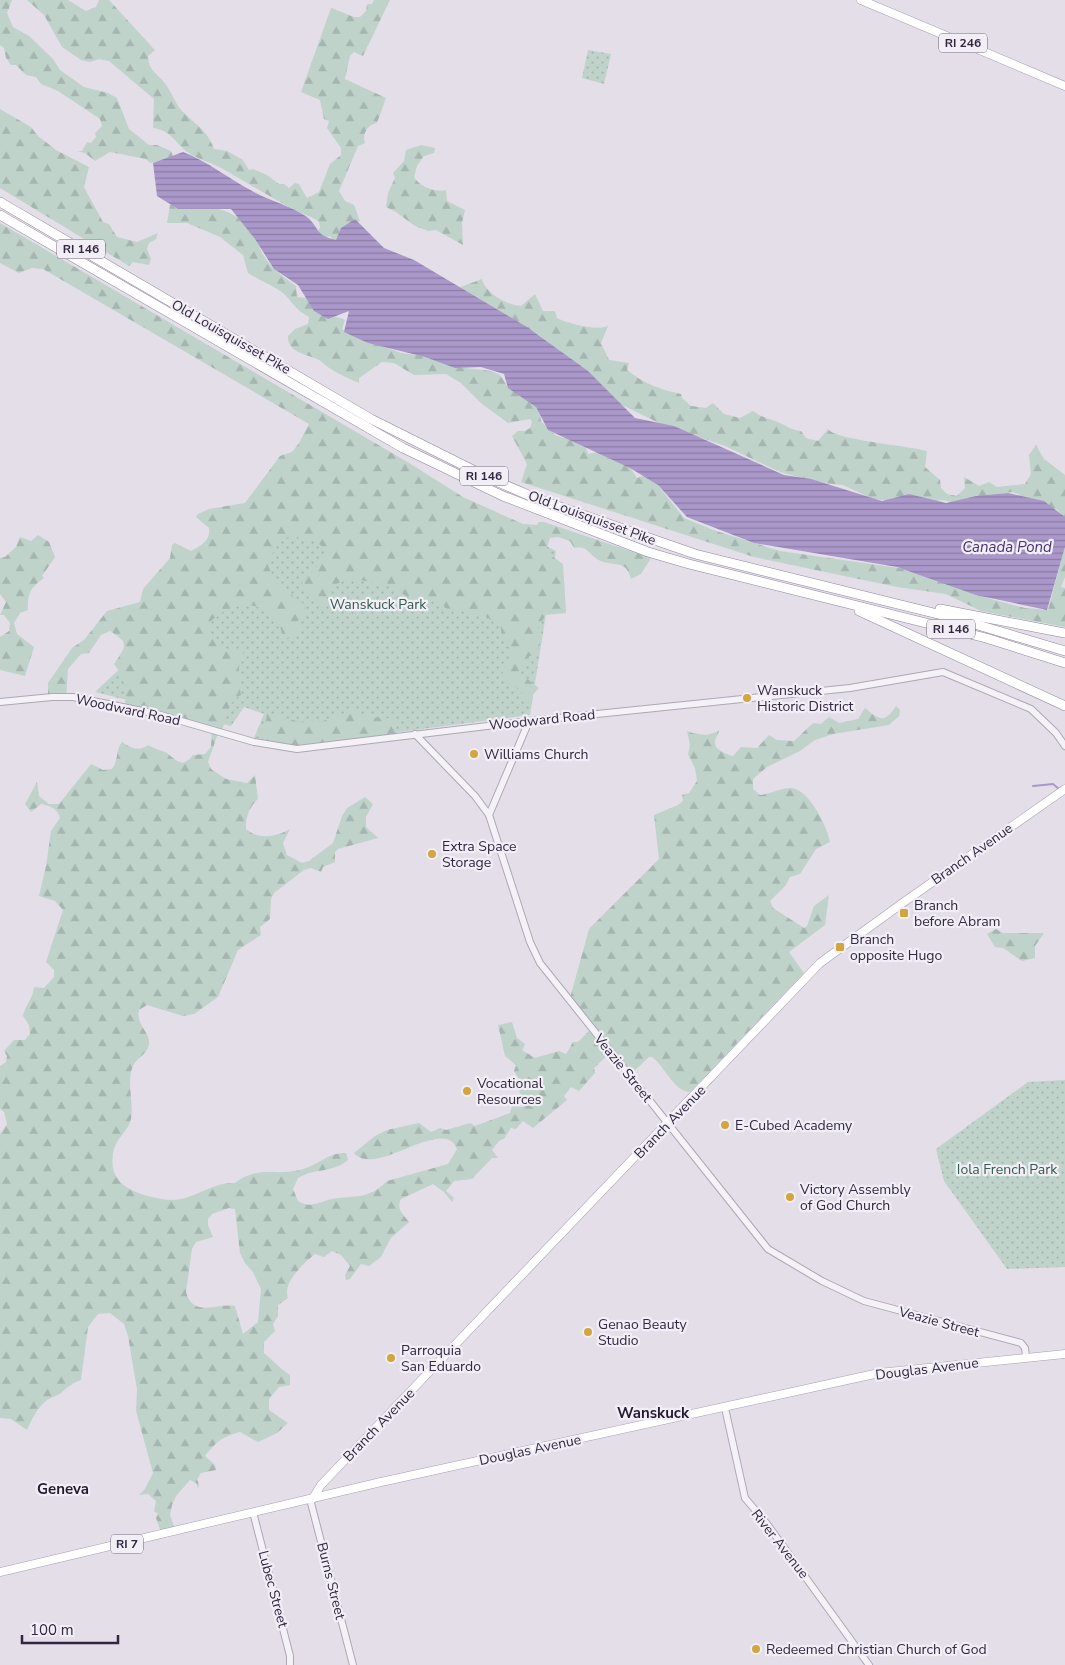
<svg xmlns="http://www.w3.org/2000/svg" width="1065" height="1665" font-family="'Nunito Sans',sans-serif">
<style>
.green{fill:url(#green-dots)}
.forest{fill:url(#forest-firs);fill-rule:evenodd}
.water{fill:url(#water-rules)}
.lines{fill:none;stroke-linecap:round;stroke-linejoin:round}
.stream{stroke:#aa98ca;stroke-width:2}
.minor-casing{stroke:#aea7b6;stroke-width:8}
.major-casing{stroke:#a89db4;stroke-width:9}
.highway-casing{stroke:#91859f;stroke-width:10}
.minor{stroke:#f4f1f7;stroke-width:6}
.major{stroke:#fff;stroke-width:8}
.highway{stroke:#fff;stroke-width:9}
.poi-dot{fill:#d2a53f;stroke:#f1eef6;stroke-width:2}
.labels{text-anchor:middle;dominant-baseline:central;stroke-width:4.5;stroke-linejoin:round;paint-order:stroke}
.shield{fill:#f1eef6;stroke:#6c6377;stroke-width:1}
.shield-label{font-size:12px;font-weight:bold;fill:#332740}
.street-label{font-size:14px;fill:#332740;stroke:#f1eef6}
.park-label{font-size:14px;fill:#345c4e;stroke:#f1eef6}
.poi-label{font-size:14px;fill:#332740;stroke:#f1eef6;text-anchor:start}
.water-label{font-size:15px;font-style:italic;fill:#4b3075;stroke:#f1eef6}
.neighbourhood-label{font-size:15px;font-weight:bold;fill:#251930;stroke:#f1eef6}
</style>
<defs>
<pattern id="green-dots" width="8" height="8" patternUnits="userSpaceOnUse" patternTransform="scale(1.25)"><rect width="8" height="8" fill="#bfd3cb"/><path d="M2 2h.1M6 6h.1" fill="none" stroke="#a5b5af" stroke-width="1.8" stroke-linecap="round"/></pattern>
<pattern id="forest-firs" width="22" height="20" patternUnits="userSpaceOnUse" patternTransform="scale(1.25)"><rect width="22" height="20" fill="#bfd3cb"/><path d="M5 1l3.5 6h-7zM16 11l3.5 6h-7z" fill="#a5b5af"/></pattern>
<pattern id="water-rules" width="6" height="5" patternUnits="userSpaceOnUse" patternTransform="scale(1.25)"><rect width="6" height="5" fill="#aa98ca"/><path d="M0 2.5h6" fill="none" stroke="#8b7ca5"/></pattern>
</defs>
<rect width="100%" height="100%" fill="#e3dee8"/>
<!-- green -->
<g class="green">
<path d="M588 50 611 54 604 84 582 78Z"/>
<path d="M357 447 556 551 530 715 308 744 254 738 264 714 244 707 231 726 95 692Z"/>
<path d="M1065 1080V1267L1007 1269 944 1181 936 1149 1028 1082Z"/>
</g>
<!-- forest -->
<g class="forest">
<path d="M0 0H12L7 13 13 27 29 36 53 59 60 70 84 87 108 93 117 98 129 129 149 145H157L171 151 173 156 163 161 150 163 146 159 110 152 95 161 85 153 77 151H82L87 142 91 143 96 137 95 133 102 126 100 119 58 91 41 84 36 77 26 75 16 65H11L6 58 4 48 0 45Z"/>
<path d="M27 0H68L86 11 96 7 99 0H109L153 48 155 50 148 56C149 70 154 71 163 81 171 90 174 102 182 111 195 124 208 131 214 149L227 151 243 160 249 170 253 169 267 175 279 184H284L289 188 295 183 299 184 307 198 319 192 330 164 341 155V148L327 128 329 121 324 119 320 100 301 92 331 8 354 17H360L366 11 367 4H372L374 0H390L363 56 354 52 350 56 345 79 386 98 377 123C367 125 362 134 365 143L358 146 339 191 345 201 354 205 360 221C348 224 345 239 334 242L330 236 320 240 316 235 320 227 319 222 315 219C281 205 252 185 221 168 212 163 201 160 192 155 175 145 175 132 153 128L154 99 109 61 99 59 90 62 81 60 62 47 44 15Z"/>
<path d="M0 109 31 127 38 136 56 150 89 167 84 187 103 222 109 224 117 237 137 242 158 233 156 239 149 243 147 249 151 259 149 265 133 262 129 266 0 188Z"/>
<path d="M421 145 435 148 434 153 424 156 417 166 414 177C420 187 436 193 446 190L447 201 465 210 462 223 463 245 436 230 428 231 415 226 396 212 386 207 388 193 395 178 393 173 404 161 406 150Z"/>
<path d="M178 203C204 205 235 208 252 230 256 236 258 244 261 251 270 268 281 275 296 286L297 297 307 298C315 316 329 313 345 320L342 329 350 334 401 353 424 356 450 366 491 371 500 375 508 387 533 402 540 414 541 421 555 435 563 438H571L585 445 588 454 599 452 627 463 637 478 649 474 684 518 716 531 780 551 913 570 994 600 1025 608 1048 610 1065 547V577L1061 587 1065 588V627L981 611 946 594 897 587 754 557 524 483 521 482 527 464 512 436 518 431H525L530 428 532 422 530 419 508 423 482 404 461 383 446 374 414 375 394 363 382 362 359 378V383C350 379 340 375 331 369 327 367 324 363 319 360 308 354 287 353 288 336L295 329 308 324 309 317C294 309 293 302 283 293 272 285 259 280 248 273L243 255 220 237 187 223H167L170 205Z"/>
<path d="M0 223 409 463 463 497 523 524 537 525 539 522H544L651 558 641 574 631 579C626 557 610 568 597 559 588 553 586 545 574 548L570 541 558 537 550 538 547 547 549 554 563 564 566 611V613L546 615 538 627 540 645 534 654 528 657 518 672 539 688 528 700 518 688 505 683 502 669 509 660 512 647 509 644 505 643 502 638 501 628 487 617 475 613 471 616 467 612 445 608 444 606 425 599 413 600 388 585 380 583 377 586C361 576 341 577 326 592L328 597 324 598V604C311 602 305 594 302 582L324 560V548C309 535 297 537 278 538L268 566 280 589 283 588 305 605V615L300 617 297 623 302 628 299 635 293 634 284 640C277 602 240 595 212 620L209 633 216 645 232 651 244 646 245 648C237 664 238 677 241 695 226 703 227 719 221 733H218L208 762 211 769 226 779 247 783 255 775 258 799C250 806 245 817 246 829 259 840 276 837 290 829L283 843 287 855 302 863 309 861 333 843 342 816 347 808 365 797 373 804 366 817V827L378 838 338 849 335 852V862L323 867 321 872 311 868 304 870 274 893 271 899 270 919 260 927 261 935 238 950 218 997 194 1014 183 1016 147 1005 139 1010C135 1026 154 1034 148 1048 145 1055 136 1059 133 1066 126 1081 134 1103 131 1119 128 1131 117 1138 114 1149 105 1185 135 1194 162 1199 191 1205 207 1182 235 1183 258 1164 280 1178 306 1168 321 1163 329 1152 346 1153L348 1160C333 1173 314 1168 298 1178L293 1189 298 1201C311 1209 318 1202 332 1199 354 1195 369 1200 387 1181L448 1164 457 1149C444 1114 375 1179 354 1153L375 1136 387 1130 419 1123 431 1132 440 1128 446 1130 470 1123 475 1126 510 1113 512 1106 523 1107 524 1103 517 1085 519 1079 514 1071 516 1065 505 1056 498 1025 512 1022 517 1038 525 1044 522 1050 535 1058 559 1051 566 1054 573 1042H578L591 1029 570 998 589 929 659 859 654 815 678 805 683 801 682 795 689 793 697 781 695 768 688 754 690 745 687 731C697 735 710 737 719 730 719 734 715 738 715 742 714 750 728 755 733 756L741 747 757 748 769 735 777 740 794 741 813 723 821 724 829 717 839 723 858 719 865 708C880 721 885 723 896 706L900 710 899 716 889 725 833 734 815 740 800 751 767 767 753 779V789L760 795C771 794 781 788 791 788 809 789 827 826 830 842L816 849 800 874 790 877 786 885 770 901 773 908 804 928 807 926 814 906 829 895 825 925 789 952 804 973 690 1092C673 1091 665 1066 652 1057H649L630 1075 610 1053 594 1068 595 1073 579 1091 571 1087 564 1096 567 1100 533 1128 523 1121 516 1129 511 1128 504 1139 500 1140 492 1150 498 1158H492L472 1179 454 1181 446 1191 454 1198 452 1202 444 1192 433 1184 401 1199C396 1209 403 1214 409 1222L391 1238 381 1257 369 1266 361 1264 350 1279 346 1280 345 1275 350 1266 341 1255 332 1251 324 1257 315 1254C303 1264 282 1283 288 1298L278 1305V1316L273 1324 275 1331 264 1342V1353C274 1361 280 1369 290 1375V1385L279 1387 269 1399V1410L288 1423 277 1433 258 1442 240 1432C222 1437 217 1441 205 1456L215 1465 216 1470 201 1473 197 1479 199 1485 198 1488 196 1483 190 1480 176 1496 172 1505 170 1515 176 1532 162 1535 156 1518 158 1514 154 1511 156 1501 148 1494 139 1495 145 1489 153 1473 136 1411 137 1389 128 1336 124 1324 110 1313 98 1314 88 1327 81 1380C72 1383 68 1387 61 1393 57 1396 52 1397 47 1400 37 1408 32 1419 27 1430L11 1419 0 1418V1134L7 1124 4 1112 0 1109V1066L6 1062 7 1056 4 1051 14 1040H25L30 1034 29 1025 23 1016C25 1005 33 999 34 987L44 988 54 977V970L46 962 63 910 55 901 39 896 46 866 51 831 60 818C57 808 51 806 41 804L31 812 25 804 37 782 39 796 49 804H59L91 764 103 770 112 769C119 760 115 751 122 742 131 748 138 752 148 745 154 749 162 750 167 753 178 762 183 768 193 755L205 754 211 747 212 730 124 709C128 690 125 679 114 664 126 646 130 643 110 631L101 635 89 653 81 654 68 669 66 698H48V683L72 648 84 640 107 611 140 602 143 589 170 558 172 545 175 543 191 551C201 546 211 540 209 528L196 517 198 514 209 509 245 503 280 456 292 452 299 443 309 424 43 269 32 268 19 273 0 263ZM229 1208 235 1209 240 1253 245 1263 253 1272 261 1289 258 1322 243 1334 235 1306C216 1303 193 1318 186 1292L192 1249 196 1242 213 1237 208 1225V1219L212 1214Z"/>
<path d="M482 279C485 293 507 305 521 306L535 294 543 311H555L557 318C569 324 597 331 608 326L601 343 609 360 629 363 627 370C643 383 661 390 681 394L682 398 691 406 706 408 713 403 724 414 740 418 753 411C765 419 767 418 778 422 787 426 791 430 801 431L806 438 818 441 828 429C835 440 910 446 927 451L925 467 940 480 941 488 947 494 957 496 965 488 964 477 979 486 989 482 997 487 1025 484 1031 474 1029 455 1036 445 1044 459 1065 475V520L1057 509 1031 504 1018 494 1012 492 952 502 943 500 920 503 873 499 843 485 821 483 780 472 725 446 659 423 618 403 599 382 540 336 458 288Z"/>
<path d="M38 535 49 542 55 557 42 576 44 578C31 587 27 594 28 610L20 613 14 623 17 634 34 647 25 676 0 670V637L9 631 10 623 4 615H0L6 602 0 594V558L5 557 16 547 20 537 31 541Z"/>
<path d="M351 709 363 718 367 716C377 720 385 715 395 721L398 737 302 752 258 742 267 717 265 713C281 712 303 730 317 719L320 722 341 715Z"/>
<path d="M996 929 1003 933H1044L1035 946V958L1022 961 1003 948 995 947 987 934Z"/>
</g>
<!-- water -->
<path class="water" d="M183 152C209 162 229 179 254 192 270 201 292 206 307 217 320 228 314 235 336 240L341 228 355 219 384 248 414 260 527 327 588 371 635 418 674 426 784 475 811 479 882 501 909 494 946 503 976 496 1008 493 1044 501 1065 517V547L1047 610 976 595 897 567 754 543 687 517 658 485 630 468 548 430 536 407 508 388 504 374 481 367 455 368 425 357 368 343 344 332 349 311 328 319 314 311 298 285 274 269 255 239 231 209H178L157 196 153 163Z"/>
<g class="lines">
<!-- stream -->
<path class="stream" d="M1033 786 1053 784 1059 789"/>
<!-- minor casing -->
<g class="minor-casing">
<g id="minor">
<path d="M0 702 52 697H73L157 714 254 742 297 749 529 721 850 688 943 672 1031 709 1056 733 1065 746"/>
<path d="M415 734 475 796 489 815 530 942 540 963 768 1249 822 1281 864 1301 1021 1343 1025 1348 1026 1357"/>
<path d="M489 815 529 721"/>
<path d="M725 1408 745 1498 767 1524 869 1665"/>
<path d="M313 1498 311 1503 353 1665"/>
<path d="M253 1512 290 1656V1665"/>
</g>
</g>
<!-- major casing -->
<g class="major-casing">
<g id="major">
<path d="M861 0 1065 86"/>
<path d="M313 1498 321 1485 820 963 904 902 1065 789"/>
<path d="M0 1572 381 1482 879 1373 1065 1354"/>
</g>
</g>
<!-- highway casing -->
<g class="highway-casing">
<g id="highway">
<path d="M0 202 371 419 491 479 540 500 695 554 958 619 1065 651"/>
<path d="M0 215 403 448 503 496 648 552 689 564 986 638 1065 663"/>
<path d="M940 609 1065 633"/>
<path d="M859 611 1065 706"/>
</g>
</g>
<!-- minor -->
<use href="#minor" class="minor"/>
<!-- major -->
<use href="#major" class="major"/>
<!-- highway -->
<use href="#highway" class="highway"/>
</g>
<!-- markers -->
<g class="poi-dot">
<circle cx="747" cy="698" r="5"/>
<circle cx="474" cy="754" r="5"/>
<circle cx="432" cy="854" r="5"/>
<rect x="899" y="908" width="10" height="10" rx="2.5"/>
<rect x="835" y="942" width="10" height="10" rx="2.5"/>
<circle cx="467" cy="1091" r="5"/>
<circle cx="725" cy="1125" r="5"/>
<circle cx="790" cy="1197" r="5"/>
<circle cx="588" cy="1332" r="5"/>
<circle cx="391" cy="1358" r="5"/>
<circle cx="756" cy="1649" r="5"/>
</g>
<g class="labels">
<!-- shield labels -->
<g class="shield">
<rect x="939" y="33.5" width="48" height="19" rx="4"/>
<rect x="57" y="239.5" width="48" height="19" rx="4"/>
<rect x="460" y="466.5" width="48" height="19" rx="4"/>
<rect x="927" y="619.5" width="48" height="19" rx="4"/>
<rect x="111" y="1534.5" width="32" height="19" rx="4"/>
</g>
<g class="shield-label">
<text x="963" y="43">RI 246</text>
<text x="81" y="249">RI 146</text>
<text x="484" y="476">RI 146</text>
<text x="951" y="629">RI 146</text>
<text x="127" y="1544">RI 7</text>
</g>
<!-- street labels -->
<g class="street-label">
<text transform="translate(231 337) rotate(30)">Old Louisquisset Pike</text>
<text transform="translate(592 518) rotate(20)">Old Louisquisset Pike</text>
<text transform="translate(128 710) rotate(12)">Woodward Road</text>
<text transform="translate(542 720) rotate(-6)">Woodward Road</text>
<text transform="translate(972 854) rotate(-35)">Branch Avenue</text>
<text transform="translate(623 1068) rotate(51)">Veazie Street</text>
<text transform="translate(670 1122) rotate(-46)">Branch Avenue</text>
<text transform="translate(939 1322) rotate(15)">Veazie Street</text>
<text transform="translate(927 1369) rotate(-7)">Douglas Avenue</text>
<text transform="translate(379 1425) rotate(-46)">Branch Avenue</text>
<text transform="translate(530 1450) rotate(-12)">Douglas Avenue</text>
<text transform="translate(780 1544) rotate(52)">River Avenue</text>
<text transform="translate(331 1581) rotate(76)">Burns Street</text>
<text transform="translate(273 1589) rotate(75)">Lubec Street</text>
</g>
<!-- park labels -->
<g class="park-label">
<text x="378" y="604">Wanskuck Park</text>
<text x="1007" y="1169">Iola French Park</text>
</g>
<!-- poi labels -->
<g class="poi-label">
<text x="757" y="690">Wanskuck<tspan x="757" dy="16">Historic District</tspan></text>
<text x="484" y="754">Williams Church</text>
<text x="442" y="846">Extra Space<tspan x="442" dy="16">Storage</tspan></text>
<text x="914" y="905">Branch<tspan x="914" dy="16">before Abram</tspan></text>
<text x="850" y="939">Branch<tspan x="850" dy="16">opposite Hugo</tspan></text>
<text x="477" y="1083">Vocational<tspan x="477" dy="16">Resources</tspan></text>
<text x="735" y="1125">E-Cubed Academy</text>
<text x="800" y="1189">Victory Assembly<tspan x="800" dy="16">of God Church</tspan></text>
<text x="598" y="1324">Genao Beauty<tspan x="598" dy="16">Studio</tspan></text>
<text x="401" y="1350">Parroquia<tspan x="401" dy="16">San Eduardo</tspan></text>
<text x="766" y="1649">Redeemed Christian Church of God</text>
</g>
<!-- water labels -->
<g class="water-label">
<text x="1007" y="547">Canada Pond</text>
</g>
<!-- neighbourhood labels -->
<g class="neighbourhood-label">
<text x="653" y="1413">Wanskuck</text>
<text x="63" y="1489">Geneva</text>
</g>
</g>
<!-- scale -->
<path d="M22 1635v8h96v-8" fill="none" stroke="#332740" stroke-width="2.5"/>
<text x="30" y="1635" font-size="15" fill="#332740" stroke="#f1eef6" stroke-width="4" paint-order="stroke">100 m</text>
</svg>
